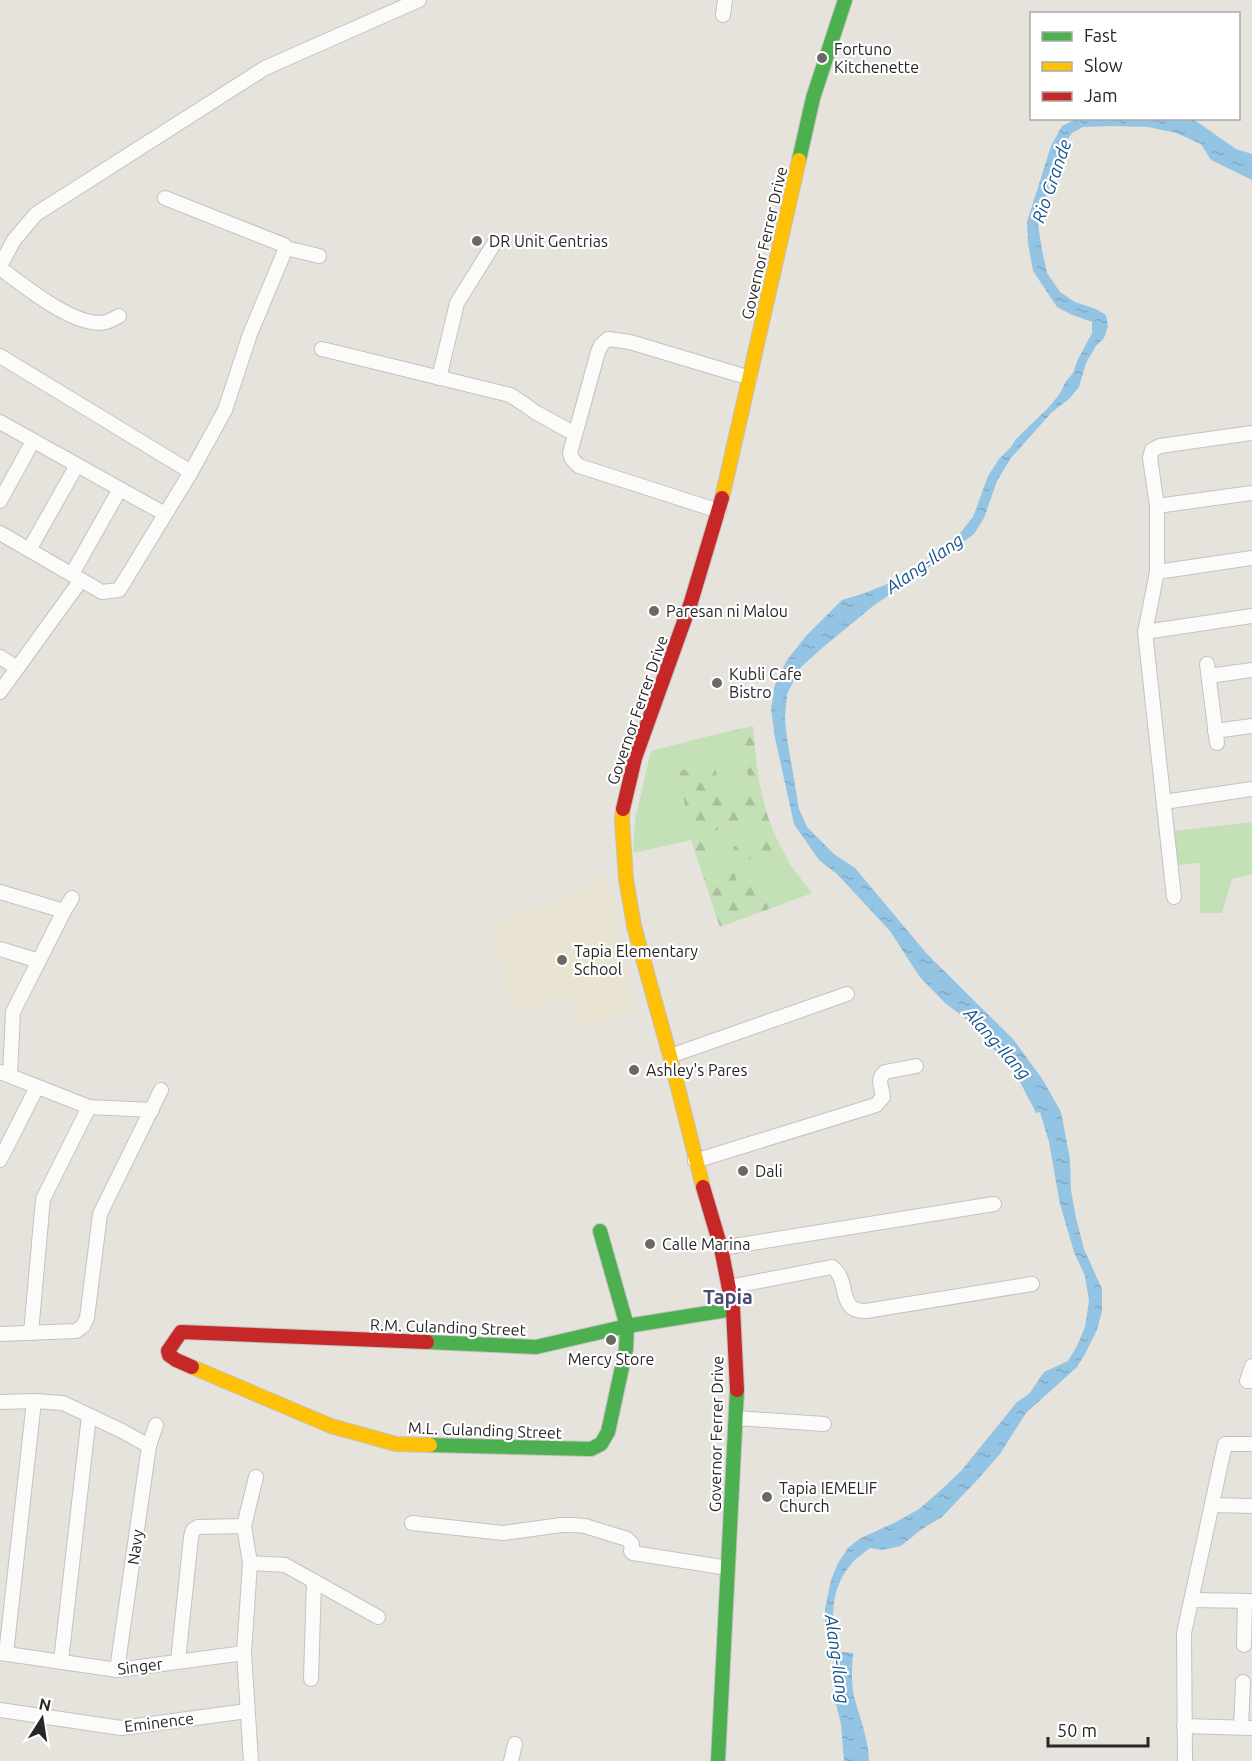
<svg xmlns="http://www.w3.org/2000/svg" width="1252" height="1761" font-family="Ubuntu,sans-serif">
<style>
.education{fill:#e9e4d2}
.grass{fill:#c3e0b7}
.forest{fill:url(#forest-firs)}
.water{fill:url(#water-ripples)}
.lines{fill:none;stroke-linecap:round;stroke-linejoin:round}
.street-casing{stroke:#c4c2c2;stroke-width:16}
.fast-casing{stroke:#c4c2c2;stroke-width:16}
.slow-casing{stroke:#c4c2c2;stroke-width:16}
.jam-casing{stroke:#c4c2c2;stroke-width:16}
.street{stroke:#fbfbfa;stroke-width:14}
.fast{stroke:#4caf50;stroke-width:14}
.slow{stroke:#ffc107;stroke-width:14}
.jam{stroke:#c62828;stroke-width:14}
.poi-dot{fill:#6a6966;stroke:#fff;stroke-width:2}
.labels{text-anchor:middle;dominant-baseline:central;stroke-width:4.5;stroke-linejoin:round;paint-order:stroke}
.poi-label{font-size:16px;fill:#272727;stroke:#fff;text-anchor:start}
.street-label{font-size:16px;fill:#272727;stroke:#fff}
.water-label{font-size:18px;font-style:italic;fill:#14538f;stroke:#fff}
.quarter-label{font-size:20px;font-weight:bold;fill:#4b4c75;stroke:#fff}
</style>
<defs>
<pattern id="forest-firs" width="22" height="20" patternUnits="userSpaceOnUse" patternTransform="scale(1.5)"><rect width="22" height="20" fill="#c3e0b7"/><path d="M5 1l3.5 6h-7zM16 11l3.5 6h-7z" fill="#a8c09d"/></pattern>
<pattern id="water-ripples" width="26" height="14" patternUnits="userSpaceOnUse" patternTransform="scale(1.5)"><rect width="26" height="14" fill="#93c4e4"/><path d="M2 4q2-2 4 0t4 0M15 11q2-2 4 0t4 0" fill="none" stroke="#7fa8c4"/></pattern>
</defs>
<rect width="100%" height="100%" fill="#e6e3dc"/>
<!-- education -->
<path class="education" d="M607 873 634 1013 579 1026 573 996 514 1012 491 924 552 903Z"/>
<!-- grass -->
<g class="grass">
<path d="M713 735C720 738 730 739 736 744 744 753 751 778 746 789 744 795 738 799 733 803L724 802 719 796 713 761 709 759 693 767 680 771 691 840 633 853 635 820 651 751Z"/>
<path d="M756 815 761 836 770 851 781 847 791 866 812 893 769 909 756 879 739 886 733 874 714 882C708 865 706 851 709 833Z"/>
<path d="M1252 822V874L1232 879 1222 913H1200V863L1176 865 1174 831Z"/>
</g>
<!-- forest -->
<path class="forest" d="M753 726C756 766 761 811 781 847L739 863 733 847 761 836 756 815 709 833C706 850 708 865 714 881L734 873 739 886 756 878 769 909 720 927 691 840 679 771 693 767 708 759 713 761C719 775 715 790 724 802L733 803C738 799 744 795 746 789 751 778 744 753 736 744 730 739 720 738 713 735Z"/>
<!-- water -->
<path class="water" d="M1078 118 1193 119 1236 149 1252 154V180L1211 160 1201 144 1176 133 1148 127 1111 126 1083 127 1072 133 1063 146 1058 168 1042 206 1038 225 1042 250 1047 273 1060 292 1075 302 1096 309 1106 315 1108 326 1104 338 1096 346 1086 363 1079 387 1069 399 1051 413 1011 458 997 481 984 518 974 534 925 570 873 606 821 649 801 667 787 694 785 719 787 738 799 809 807 827 834 854 855 868 927 954 1013 1039 1043 1080 1061 1112 1070 1159 1071 1190 1076 1218 1084 1249 1102 1289V1311L1097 1330 1085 1354 1077 1367 1026 1413 1000 1454 979 1478 942 1517 922 1529 901 1546 882 1550 870 1548C864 1553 857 1557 852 1563 830 1588 829 1622 840 1652L853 1653C852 1667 851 1683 854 1696 859 1717 869 1739 869 1761H844L841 1724 835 1700 834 1665 825 1627V1609L831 1580 838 1563 848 1548 859 1539 896 1522 919 1509 941 1490 961 1471 1017 1402 1029 1394 1044 1372 1068 1361 1077 1346 1085 1327 1089 1301 1085 1276 1074 1252 1060 1204 1049 1142 1040 1112 1036 1113 1019 1080 973 1024 945 1003 919 976 890 931 837 874 819 860 794 824 775 738 771 709 775 685 787 660 806 636 842 600 865 593 887 584 942 550 961 532 973 517 988 476 999 459 1011 447 1016 439 1046 410 1059 395 1066 381 1073 373 1078 359 1092 333V322L1070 314 1057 307 1033 271 1028 243 1027 222 1051 146 1062 126Z"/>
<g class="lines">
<!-- street casing -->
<g class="street-casing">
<g id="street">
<path d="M723 15 725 0"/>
<path d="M286 248 319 256"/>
<path d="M0 266 14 240 36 214 265 68 419 0"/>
<path d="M0 268C23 285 76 329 106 322 110 321 115 318 119 316"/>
<path d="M322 349 510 395 524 404 535 412 575 434"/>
<path d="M0 356 191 472"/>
<path d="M439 378 457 303 495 242"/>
<path d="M0 422 165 514"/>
<path d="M0 501 33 441"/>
<path d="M1157 506 1252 493"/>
<path d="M719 511 579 466 572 459 570 453 598 352 601 345 608 339 630 342 750 378"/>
<path d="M0 533 102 592 119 590 191 472 225 410 250 334 286 248 284 245 165 198"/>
<path d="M29 550 77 465"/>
<path d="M1157 572 1252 558"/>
<path d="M72 574 120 489"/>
<path d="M1145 632 1252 616"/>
<path d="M0 657 17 668"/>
<path d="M1207 664 1217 743"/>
<path d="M1209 676 1252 670"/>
<path d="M0 692 81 580"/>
<path d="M1215 731 1252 726"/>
<path d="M1164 802 1252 789"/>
<path d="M0 892 64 911"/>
<path d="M1174 897 1145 632 1157 572V506L1150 458 1152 450 1160 446 1252 433"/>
<path d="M0 949 39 961"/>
<path d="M670 1056 847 994"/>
<path d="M0 1072 89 1107 152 1110"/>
<path d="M10 1075 13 1012 64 911 72 898"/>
<path d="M0 1160 37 1087"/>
<path d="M695 1161 876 1105 883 1097C882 1087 876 1080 885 1072L916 1066"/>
<path d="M721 1248 994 1204"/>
<path d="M729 1287 832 1267C851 1280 836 1312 866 1311L1032 1284"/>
<path d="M31 1333 43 1199 89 1107"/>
<path d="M0 1334 76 1331 83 1326 87 1318 100 1214 161 1090"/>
<path d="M1252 1366 1247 1381H1252"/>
<path d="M0 1402 34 1401 63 1403 122 1431 149 1446"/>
<path d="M736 1418 824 1424"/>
<path d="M1212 1505 1252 1506"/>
<path d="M412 1523 503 1533 561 1525H574L585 1526 627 1539 632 1544 631 1551 633 1553 728 1568"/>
<path d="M250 1563 285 1565 378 1617"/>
<path d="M1192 1600 1252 1601"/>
<path d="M1244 1645 1245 1601"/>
<path d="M0 1653 117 1670 244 1653"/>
<path d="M6 1654 34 1401"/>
<path d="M61 1661 89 1416"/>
<path d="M178 1661 191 1537 193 1530 198 1527 244 1526"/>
<path d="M117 1670 149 1446 156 1425"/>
<path d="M311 1679 314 1581"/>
<path d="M0 1710 121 1728 247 1711"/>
<path d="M1184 1726 1252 1728"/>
<path d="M1241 1727 1243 1682"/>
<path d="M251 1761 244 1653 250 1563 244 1526 256 1477"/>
<path d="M511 1761 515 1744"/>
<path d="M1185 1761 1184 1633 1225 1444H1252"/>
</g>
</g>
<!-- fast casing -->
<g class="fast-casing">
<g id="fast">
<path d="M799 160 813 98 845 0"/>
<path d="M427 1342 536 1347 627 1326 733 1309"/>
<path d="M430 1445 591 1449 601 1444 608 1432 626 1349 627 1326 600 1231"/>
<path d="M718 1761 737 1390"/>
</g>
</g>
<!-- slow casing -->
<g class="slow-casing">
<g id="slow">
<path d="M722 498 799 160"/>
<path d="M623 809 622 820 626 879 634 926 670 1056 703 1187"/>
<path d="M192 1367 331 1426 396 1444 430 1445"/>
</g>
</g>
<!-- jam casing -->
<g class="jam-casing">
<g id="jam">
<path d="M623 809 635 758 691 602 722 498"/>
<path d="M703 1187 721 1248 733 1309 737 1390"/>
<path d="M192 1367 176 1360 169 1355 168 1351 181 1332 427 1342"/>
</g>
</g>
<!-- street -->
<use href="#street" class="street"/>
<!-- fast -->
<use href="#fast" class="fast"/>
<!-- slow -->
<use href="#slow" class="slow"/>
<!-- jam -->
<use href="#jam" class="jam"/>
</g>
<!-- markers -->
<g class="poi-dot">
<circle cx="822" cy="58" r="6"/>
<circle cx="477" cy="241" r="6"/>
<circle cx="654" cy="611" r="6"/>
<circle cx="717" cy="683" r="6"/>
<circle cx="562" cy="960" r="6"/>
<circle cx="634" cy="1070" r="6"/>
<circle cx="743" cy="1171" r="6"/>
<circle cx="650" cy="1244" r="6"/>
<circle cx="611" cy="1340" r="6"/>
<circle cx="767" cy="1497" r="6"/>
</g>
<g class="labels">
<!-- poi labels -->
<g class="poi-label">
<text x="834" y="49">Fortuno<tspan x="834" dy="18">Kitchenette</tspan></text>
<text x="489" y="241">DR Unit Gentrias</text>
<text x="666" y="611">Paresan ni Malou</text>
<text x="729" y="674">Kubli Cafe<tspan x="729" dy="18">Bistro</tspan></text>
<text x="574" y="951">Tapia Elementary<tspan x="574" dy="18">School</tspan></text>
<text x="646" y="1070">Ashley's Pares</text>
<text x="755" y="1171">Dali</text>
<text x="662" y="1244">Calle Marina</text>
<text x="611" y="1359" text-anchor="middle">Mercy Store</text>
<text x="779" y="1488">Tapia IEMELIF<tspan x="779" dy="18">Church</tspan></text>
</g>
<!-- street labels -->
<g class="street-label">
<text transform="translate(764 243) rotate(-77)">Governor Ferrer Drive</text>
<text transform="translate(637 710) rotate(-71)">Governor Ferrer Drive</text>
<text transform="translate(448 1327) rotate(2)">R.M. Culanding Street</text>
<text transform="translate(485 1430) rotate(2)">M.L. Culanding Street</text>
<text transform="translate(716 1434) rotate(-89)">Governor Ferrer Drive</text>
<text transform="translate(135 1547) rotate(-82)">Navy</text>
<text transform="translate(140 1666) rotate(-7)">Singer</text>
<text transform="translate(159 1722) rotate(-7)">Eminence</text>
</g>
<!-- water labels -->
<g class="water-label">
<text transform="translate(1051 181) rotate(-71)">Rio Grande</text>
<text transform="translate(924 563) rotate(-35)">Alang-Ilang</text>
<text transform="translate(998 1043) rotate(48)">Alang-Ilang</text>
<text transform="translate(838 1659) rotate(82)">Alang-Ilang</text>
</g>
<!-- quarter labels -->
<g class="quarter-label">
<text x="728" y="1296">Tapia</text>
</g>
</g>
<!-- legend -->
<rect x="1030" y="12" width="210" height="108" fill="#ffffff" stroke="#a9a9a9" stroke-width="1.5"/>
<rect x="1042" y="32" width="30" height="9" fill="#4caf50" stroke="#a9a9a9" stroke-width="1.5"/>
<text x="1084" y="42" font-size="18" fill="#272727">Fast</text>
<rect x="1042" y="62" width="30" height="9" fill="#ffc107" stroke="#a9a9a9" stroke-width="1.5"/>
<text x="1084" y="72" font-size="18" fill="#272727">Slow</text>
<rect x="1042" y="92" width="30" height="9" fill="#c62828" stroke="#a9a9a9" stroke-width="1.5"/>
<text x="1084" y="102" font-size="18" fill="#272727">Jam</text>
<!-- north arrow -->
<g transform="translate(42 1719) rotate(12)" stroke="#ffffff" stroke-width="4.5" paint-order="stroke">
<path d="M0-4.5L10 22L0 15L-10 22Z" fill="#272727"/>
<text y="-9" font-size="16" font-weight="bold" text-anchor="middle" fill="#272727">N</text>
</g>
<!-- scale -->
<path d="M1048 1737v9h100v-9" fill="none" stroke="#272727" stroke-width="3"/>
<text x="1057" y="1737" font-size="18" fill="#272727" stroke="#ffffff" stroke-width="4.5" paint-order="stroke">50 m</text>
</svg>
